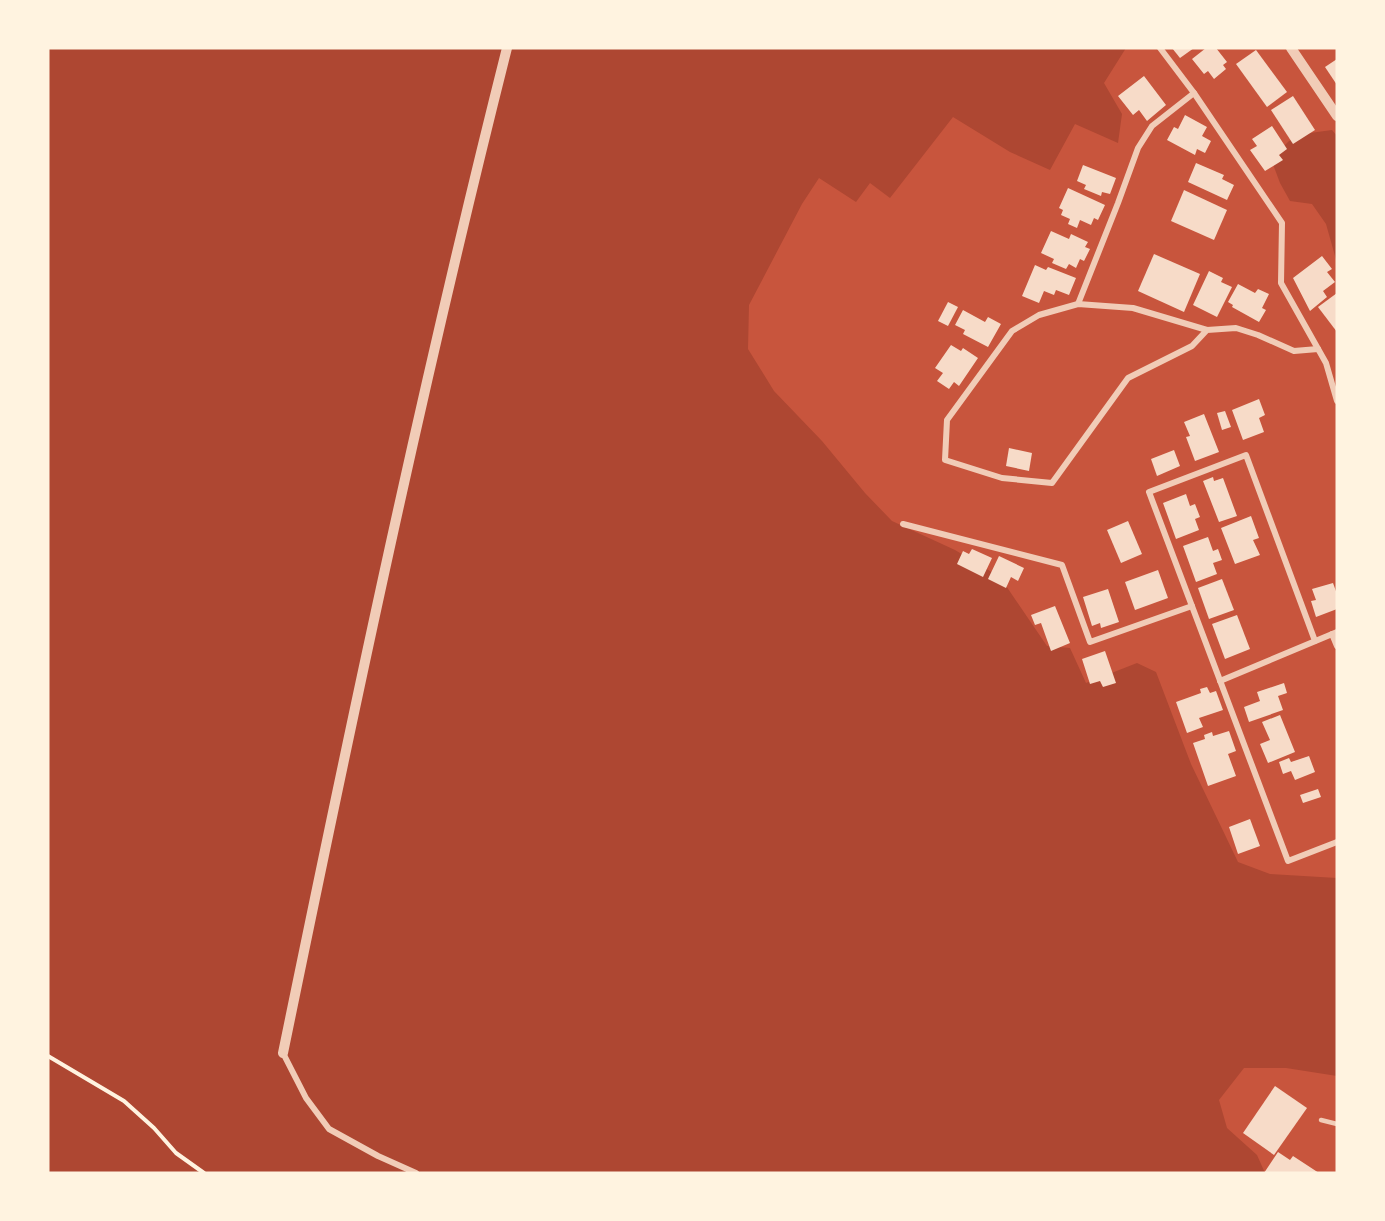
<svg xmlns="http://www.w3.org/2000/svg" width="1385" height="1221" font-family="Lora,serif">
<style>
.green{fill:#ae4732}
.building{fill:#f7dbc8}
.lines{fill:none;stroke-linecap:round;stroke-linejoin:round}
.path{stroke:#fff3e0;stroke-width:4}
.service{stroke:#f1ccb7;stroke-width:4.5}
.minor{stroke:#f1ccb7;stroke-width:6}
.tertiary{stroke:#f1ccb7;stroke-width:10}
</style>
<rect width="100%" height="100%" fill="#c8553d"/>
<!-- green -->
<g class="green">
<path d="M48 48H1126L1104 83 1122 114 1118 143 1075 124 1050 170 1010 152 953 117 890 198 870 183 856 202 819 178 802 204 749 305 748 349 774 391 822 441 865 493 892 521 955 550 1000 577 1047 646 1070 648 1086 683 1137 663 1156 672 1191 764 1238 862 1270 874 1337 878V1076L1286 1068H1244L1219 1100 1227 1128 1257 1155 1265 1173H48Z"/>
<path d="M1332 130 1337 136V263L1326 224 1312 204 1290 201 1280 183 1271 159 1289 141 1310 133Z"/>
</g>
<!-- building -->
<g class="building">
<path d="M1172 48H1194L1180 58Z"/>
<path d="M1206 48H1216L1227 62 1223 65 1226 69 1214 79 1208 71 1204 74 1192 59Z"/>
<path d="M1256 50 1287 92 1267 107 1236 64Z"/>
<path d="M1337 59V85L1325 67Z"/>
<path d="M1144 76 1166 105 1147 121 1139 110 1133 115 1118 96Z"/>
<path d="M1293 96 1315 130 1293 144 1271 110Z"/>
<path d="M1185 115 1207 127 1202 136 1211 141 1205 153 1197 149 1195 155 1167 140 1174 127 1178 129Z"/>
<path d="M1272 126 1287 149 1279 155 1283 160 1265 171 1250 150 1257 146 1252 139Z"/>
<path d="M1196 163 1224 175 1222 179 1234 185 1227 200 1188 182Z"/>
<path d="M1083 165 1116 178 1110 194 1102 192 1101 196 1084 189 1086 185 1077 181Z"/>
<path d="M1068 188 1105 205 1098 220 1094 218 1091 225 1080 220 1077 228 1068 224 1070 219 1061 215 1063 210 1059 208Z"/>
<path d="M1184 190 1227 210 1214 240 1171 221Z"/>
<path d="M1051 231 1069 239 1071 234 1088 242 1085 247 1090 249 1084 261 1080 259 1076 268 1069 264 1066 269 1052 263 1054 259 1041 253Z"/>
<path d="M1154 254 1200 274 1184 312 1138 291Z"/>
<path d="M1322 256 1332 269 1327 272 1335 282 1323 291 1327 297 1310 311 1293 278Z"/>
<path d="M1035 265 1046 270 1048 267 1076 278 1069 295 1056 290 1054 295 1044 291 1039 303 1022 296Z"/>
<path d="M1209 271 1223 278 1221 282 1232 287 1217 317 1193 305Z"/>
<path d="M1238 284 1255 293 1258 289 1269 294 1262 308 1266 310 1259 322 1232 307 1233 305 1228 302Z"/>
<path d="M1337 293V332L1318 307Z"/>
<path d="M948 302 958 307 948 326 938 321Z"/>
<path d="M963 310 985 322 988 317 1001 324 988 347 963 334 965 330 955 325Z"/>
<path d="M951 345 961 351 963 348 978 358 959 386 954 382 949 389 937 381 943 373 935 368Z"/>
<path d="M1259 399 1265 415 1259 418 1264 432 1243 440 1232 410Z"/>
<path d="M1225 411 1231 427 1222 430 1217 413Z"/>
<path d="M1204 414 1219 452 1195 461 1186 437 1190 436 1184 422Z"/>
<path d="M1009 448 1032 453 1029 471 1006 466Z"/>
<path d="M1174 450 1180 466 1157 476 1151 459Z"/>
<path d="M1213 477 1214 481 1223 478 1237 516 1219 522 1203 481Z"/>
<path d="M1186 494 1190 506 1195 504 1200 517 1195 519 1199 530 1176 539 1163 503Z"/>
<path d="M1251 516 1259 538 1253 540 1260 555 1235 564 1221 528Z"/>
<path d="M1128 521 1142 554 1121 563 1107 530Z"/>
<path d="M1208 537 1213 551 1218 549 1222 560 1213 563 1217 574 1196 582 1183 546Z"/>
<path d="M972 549 992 558 983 577 957 564 963 551 969 554Z"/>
<path d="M999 556 1024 568 1018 581 1011 577 1006 588 988 579Z"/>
<path d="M1158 570 1168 598 1135 610 1125 582Z"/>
<path d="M1222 579 1234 610 1209 619 1198 588Z"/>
<path d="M1333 583 1337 594V609L1316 617 1311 601 1316 600 1312 589Z"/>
<path d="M1108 589 1119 622 1101 628 1100 623 1092 626 1083 597Z"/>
<path d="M1055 606 1070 643 1051 651 1041 623 1035 625 1031 615Z"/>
<path d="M1237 615 1250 649 1225 659 1212 624Z"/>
<path d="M1105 651 1116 683 1103 687 1100 681 1090 684 1082 659Z"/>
<path d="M1284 683 1287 693 1278 696 1283 710 1249 722 1244 707 1260 701 1257 692Z"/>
<path d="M1207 687 1210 693 1216 691 1223 710 1199 718 1203 727 1187 733 1176 702 1201 693 1200 689Z"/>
<path d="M1280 715 1295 752 1268 763 1260 744 1270 740 1262 722Z"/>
<path d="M1229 731 1236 751 1228 754 1236 776 1208 786 1193 743 1205 739 1204 735 1212 732 1213 736Z"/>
<path d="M1309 756 1315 772 1295 780 1291 771 1283 774 1279 762 1289 758 1291 762Z"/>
<path d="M1318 789 1321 797 1303 803 1300 795Z"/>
<path d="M1250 819 1260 846 1238 854 1229 827Z"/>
<path d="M1275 1086 1307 1108 1274 1155 1243 1133Z"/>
<path d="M1278 1152 1290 1160 1293 1156 1319 1173H1264Z"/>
</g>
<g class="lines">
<!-- path -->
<path class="path" d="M48 1056 124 1101 154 1128 176 1153 204 1173"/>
<!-- service -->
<path class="service" d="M1321 1120 1337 1124"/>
<!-- minor -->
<g class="minor">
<path d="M1160 48 1194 93 1282 223 1281 283 1326 363 1337 401"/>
<path d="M1078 304 1118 203 1138 148 1152 126 1194 93"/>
<path d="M1207 330 1192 346 1128 378 1052 483 1002 478 945 460 947 420 1012 331 1039 315 1078 304 1133 308 1207 330 1236 328 1258 335 1294 351 1318 349"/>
<path d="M903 524 1062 565 1090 642 1192 606"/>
<path d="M1332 634 1337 646"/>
<path d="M1315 641 1246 455 1149 492 1288 861 1337 842"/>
<path d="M1220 681 1337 632"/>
<path d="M283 1053 306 1098 329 1129 378 1156 416 1173"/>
</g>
<!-- tertiary -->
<g class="tertiary">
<path d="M1291 48 1337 116"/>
<path d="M283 1053C352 717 423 381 507 48"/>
</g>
</g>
<!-- border -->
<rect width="1385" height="1221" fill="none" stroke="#fff3e0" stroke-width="99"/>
</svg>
